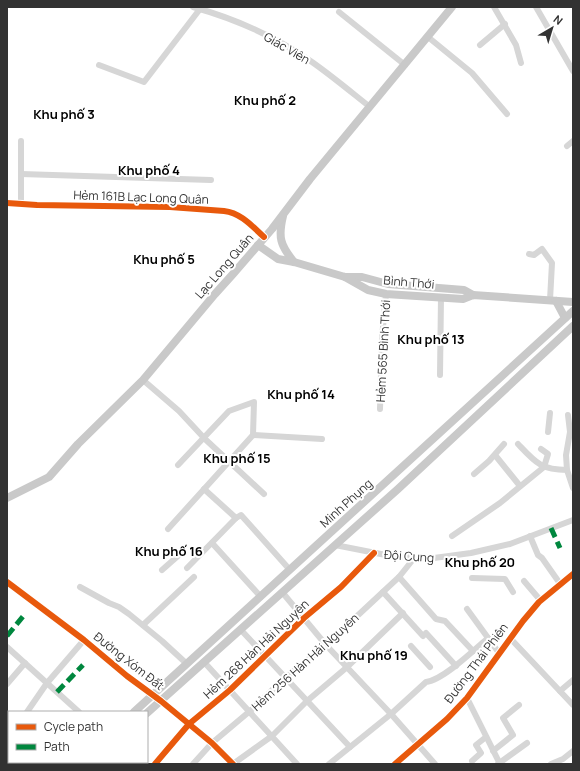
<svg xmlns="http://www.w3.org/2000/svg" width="580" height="771" font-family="Manrope,sans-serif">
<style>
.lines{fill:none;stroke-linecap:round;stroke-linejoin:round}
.minor{stroke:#d6d6d6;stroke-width:6}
.major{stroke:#c9c9c9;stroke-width:8}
.quiet{stroke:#00873e;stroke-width:5;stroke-dasharray:10 5;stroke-linecap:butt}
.cycleway-casing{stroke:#fff;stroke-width:8}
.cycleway{stroke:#e8590c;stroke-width:6}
.labels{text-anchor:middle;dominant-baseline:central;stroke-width:4;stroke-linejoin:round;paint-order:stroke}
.street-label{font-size:12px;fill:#323232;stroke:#fff}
.neighbourhood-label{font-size:13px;font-weight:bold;fill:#000;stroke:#fff}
</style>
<rect width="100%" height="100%" fill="#fff"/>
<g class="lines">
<!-- minor -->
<g class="minor">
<path d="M193 7C236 19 276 37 312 62 332 76 351 92 370 107"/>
<path d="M494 7 516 45 521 63"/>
<path d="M536 7 573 71"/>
<path d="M339 12 405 65"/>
<path d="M428 37 472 73 507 114"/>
<path d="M480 45 505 24"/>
<path d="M99 65 144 82 200 9"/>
<path d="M567 146 573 141"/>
<path d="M21 174 211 180"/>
<path d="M7 203 37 205 170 207 224 211C241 213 252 226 264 237"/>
<path d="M21 204V141"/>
<path d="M529 254 534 255 542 249 552 263 550 300"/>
<path d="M440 375 441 297"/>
<path d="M143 380 179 411 205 439 264 494"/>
<path d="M380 409 382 338 386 294"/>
<path d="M548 432 550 413"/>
<path d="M253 435 322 439"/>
<path d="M518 444C535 462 541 470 567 470L573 488"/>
<path d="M541 449 548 454 544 467"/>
<path d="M495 455 520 486"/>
<path d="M567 470 566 455 570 432 568 415"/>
<path d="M474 474 489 461 504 444"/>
<path d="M204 489 236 518"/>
<path d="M168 529 253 435 254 402 229 411 178 465"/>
<path d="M452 536 500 503 544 467"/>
<path d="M530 536 538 555 542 558 561 585"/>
<path d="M212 543 261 597"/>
<path d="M335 545 391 556 434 558 471 553 510 544 573 520"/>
<path d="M187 568 236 518 241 515 290 570"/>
<path d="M162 570 179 555"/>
<path d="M399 577 436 619 445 621 473 651"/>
<path d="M472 578 505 579 513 592"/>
<path d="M524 581 541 601"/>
<path d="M7 582 84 640 127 676 161 701 212 743 233 764"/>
<path d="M80 587 109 603 119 607 129 614 162 641 187 664"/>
<path d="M282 592 326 645 391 714 435 764"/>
<path d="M383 592 423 636"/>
<path d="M467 609 499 653"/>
<path d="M143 625 194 577"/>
<path d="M241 630 350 747"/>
<path d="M426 633 456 666"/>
<path d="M510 638 573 705"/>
<path d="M411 646 430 667"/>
<path d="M7 647 79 712"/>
<path d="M204 662 297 764"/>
<path d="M7 684 25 663"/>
<path d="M560 691 573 680"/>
<path d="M467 698 500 764"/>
<path d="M27 712 47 683 84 640"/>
<path d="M7 739 9 737"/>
<path d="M493 751 513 735 503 718 519 705"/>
<path d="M472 761 481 753 476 745 486 737"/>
<path d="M40 762 42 764"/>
<path d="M135 762 137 764"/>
<path d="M27 764 28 762"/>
<path d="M155 764 189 724 230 690 304 618 341 587 374 553"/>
<path d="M193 764 212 743 250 711 286 677 326 645 399 577 415 557"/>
<path d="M233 764 272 736 307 701 346 668 403 613"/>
<path d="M329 764 391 714 426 682C443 680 474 650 488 638"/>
<path d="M395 764 447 719 467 698 523 621 539 602 573 574"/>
<path d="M498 764 527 743"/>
<path d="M551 764 563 759 573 751"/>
</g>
<!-- major -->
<g class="major">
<path d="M283 216C278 237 280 245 294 262"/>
<path d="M258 245 278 259 294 262 345 277H362L388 284 464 290 473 295"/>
<path d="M345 277 368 290 386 294 463 299 473 295 573 302"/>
<path d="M556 301 565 318"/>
<path d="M7 498 49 477 78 444 143 380 215 294 233 274 272 229 310 179 452 7"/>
<path d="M134 712 573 311"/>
<path d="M147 713 398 489 573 326"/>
<path d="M76 764 78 762"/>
<path d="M89 764 91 762"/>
</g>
<!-- quiet -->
<g class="quiet">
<path d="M551 528 560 548"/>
<path d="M7 636 25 614"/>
<path d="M57 692 83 665"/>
</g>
<!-- cycleway casing -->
<g class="cycleway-casing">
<g id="cycleway">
<path d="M7 203 37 205 170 207 224 211C241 213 252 226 264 237"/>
<path d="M7 582 84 640 127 676 161 701 212 743 233 764"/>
<path d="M155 764 189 724 230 690 304 618 341 587 374 553"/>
<path d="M395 764 447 719 467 698 523 621 539 602 573 574"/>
</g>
</g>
<!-- cycleway -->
<use href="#cycleway" class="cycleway"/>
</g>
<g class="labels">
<!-- street labels -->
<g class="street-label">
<text transform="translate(287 48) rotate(30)">Giác Viên</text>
<text transform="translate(141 197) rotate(2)">Hẻm 161B Lạc Long Quân</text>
<text transform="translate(224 266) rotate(-49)">Lạc Long Quân</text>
<text transform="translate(409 282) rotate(5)">Bình Thới</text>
<text transform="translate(383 351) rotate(-87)">Hẻm 565 Bình Thới</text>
<text transform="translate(346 503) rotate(-42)">Minh Phụng</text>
<text transform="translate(409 556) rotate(4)">Đội Cung</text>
<text transform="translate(256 649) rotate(-43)">Hẻm 268 Hàn Hải Nguyên</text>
<text transform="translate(129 661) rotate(38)">Đường Xóm Đất</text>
<text transform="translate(305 662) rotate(-42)">Hẻm 256 Hàn Hải Nguyên</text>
<text transform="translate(476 663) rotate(-53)">Đường Thái Phiên</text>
</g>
<!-- neighbourhood labels -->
<g class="neighbourhood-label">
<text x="265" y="100">Khu phố 2</text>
<text x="64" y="114">Khu phố 3</text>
<text x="149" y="170">Khu phố 4</text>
<text x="164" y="259">Khu phố 5</text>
<text x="431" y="339">Khu phố 13</text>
<text x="301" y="394">Khu phố 14</text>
<text x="237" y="458">Khu phố 15</text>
<text x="169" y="551">Khu phố 16</text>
<text x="480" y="562">Khu phố 20</text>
<text x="374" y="655">Khu phố 19</text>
</g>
</g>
<!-- border -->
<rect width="580" height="771" fill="none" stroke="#323232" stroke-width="16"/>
<!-- legend -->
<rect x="8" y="711" width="140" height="52" fill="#ffffff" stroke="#adadad"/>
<rect x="16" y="724" width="20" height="6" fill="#e8590c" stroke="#adadad"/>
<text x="44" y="731" font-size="12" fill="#323232">Cycle path</text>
<rect x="16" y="744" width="20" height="6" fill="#00873e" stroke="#adadad"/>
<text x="44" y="751" font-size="12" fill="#323232">Path</text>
<!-- north arrow -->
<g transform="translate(552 28) rotate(38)" stroke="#ffffff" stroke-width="3" paint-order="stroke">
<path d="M0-3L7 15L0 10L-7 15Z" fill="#323232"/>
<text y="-6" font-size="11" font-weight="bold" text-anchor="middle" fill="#323232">N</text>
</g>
</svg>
